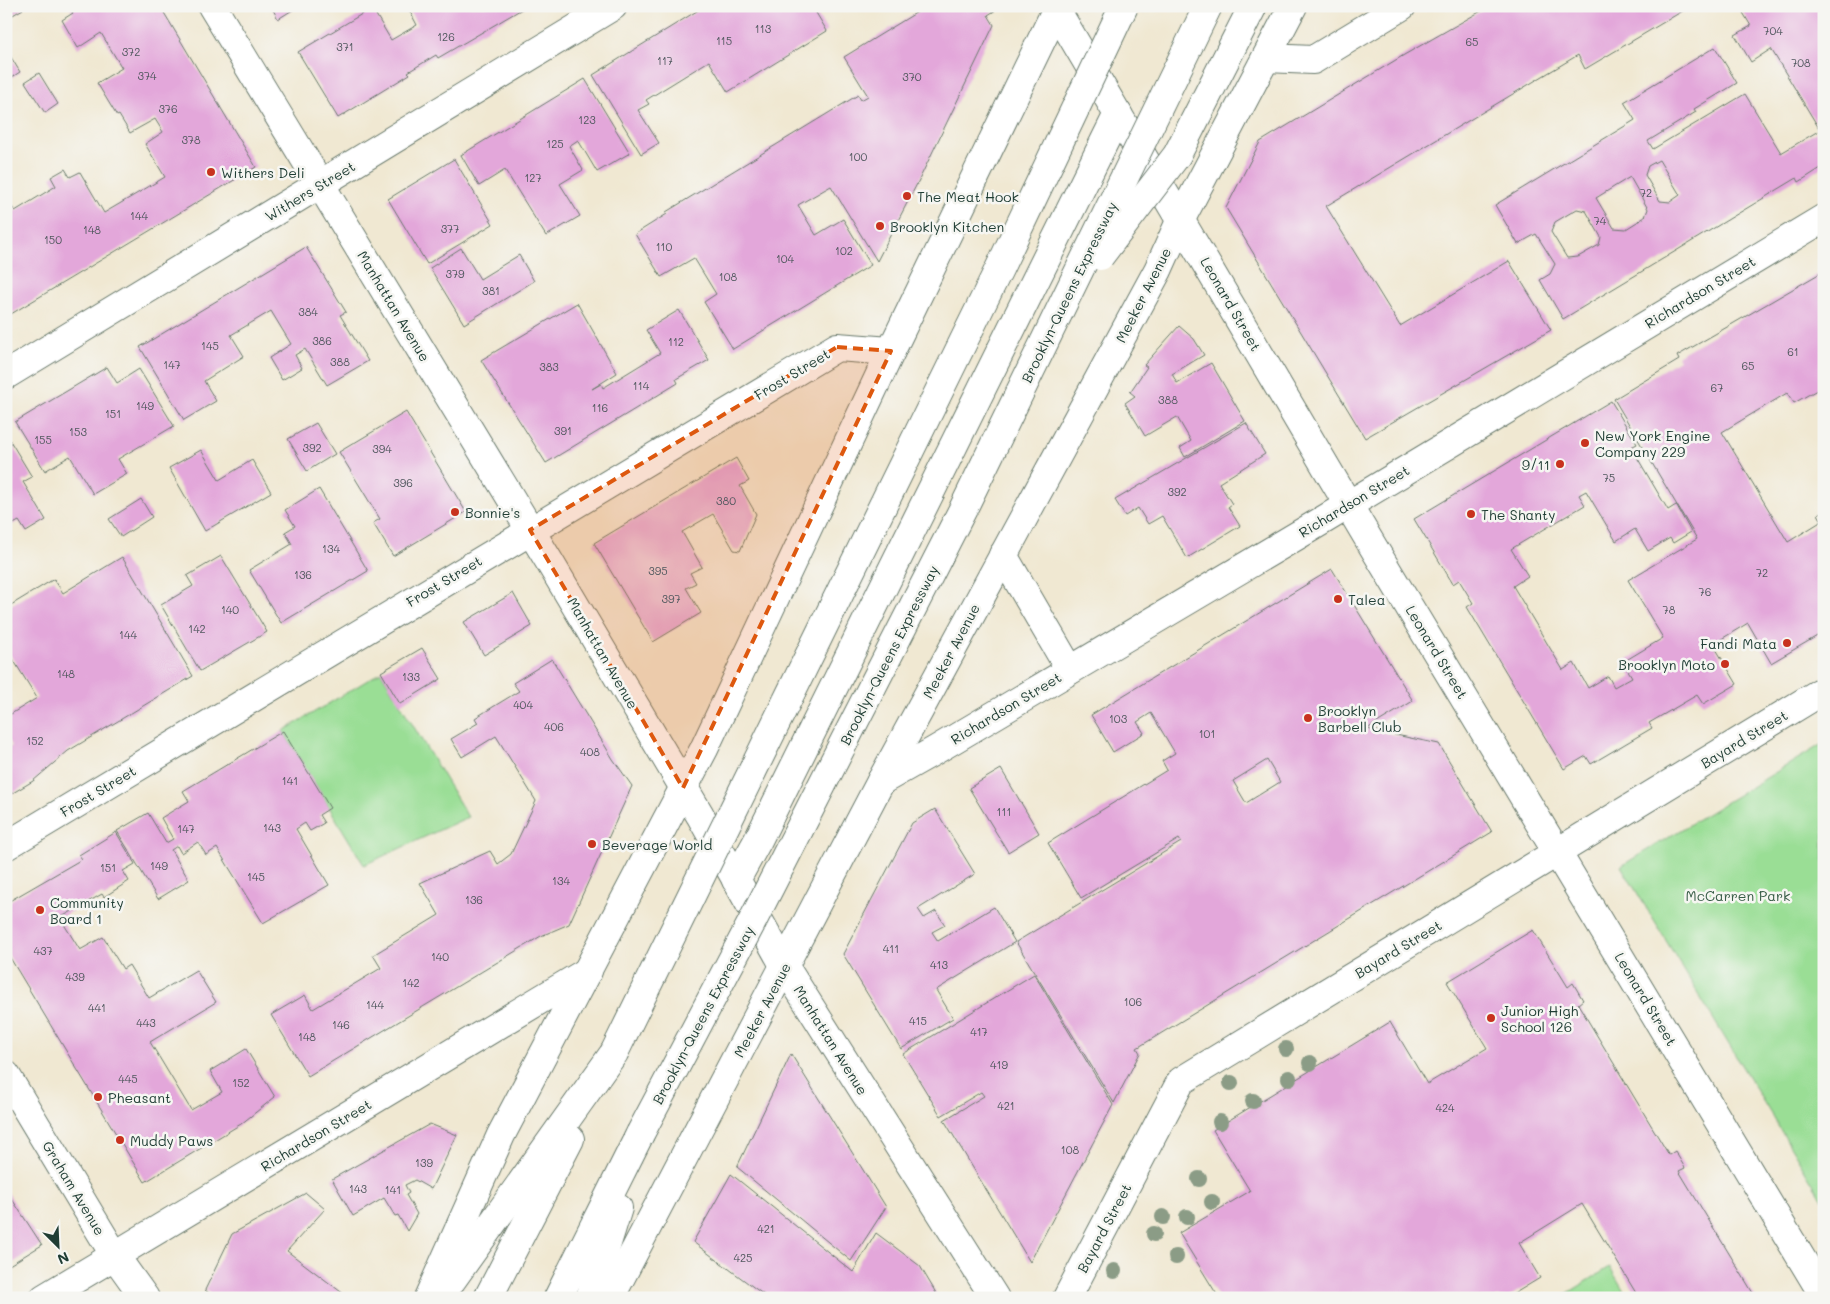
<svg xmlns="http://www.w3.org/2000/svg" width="1830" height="1304" font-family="Mali,sans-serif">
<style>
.green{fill:#9ade95;stroke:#5c8e64}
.building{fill:#e3a7da;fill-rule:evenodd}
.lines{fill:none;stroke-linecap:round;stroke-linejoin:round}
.minor-casing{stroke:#68796b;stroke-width:30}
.major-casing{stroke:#68796b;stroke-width:30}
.highway-casing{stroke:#68796b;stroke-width:30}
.minor{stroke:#fff;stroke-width:28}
.major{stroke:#fff;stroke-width:28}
.highway{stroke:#fff;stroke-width:28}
.highway-bridge-casing{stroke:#68796b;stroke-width:30;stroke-linecap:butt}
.highway-bridge{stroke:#fff;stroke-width:28}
.tree{fill:#8b9c86}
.marked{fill:#de580e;fill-opacity:0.2;stroke:#de580e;stroke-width:4;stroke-dasharray:10 6;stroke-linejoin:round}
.poi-dot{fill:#c8321e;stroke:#f6f6f2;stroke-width:2}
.labels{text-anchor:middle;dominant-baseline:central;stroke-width:5;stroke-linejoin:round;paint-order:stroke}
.number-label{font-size:11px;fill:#50585e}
.poi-label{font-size:14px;fill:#1f3d34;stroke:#f6f6f2;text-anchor:start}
.street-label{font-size:14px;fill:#1f3d34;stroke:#f6f6f2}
.park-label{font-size:14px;fill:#385d47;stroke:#f6f6f2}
</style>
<rect width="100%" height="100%" fill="#f6f6f2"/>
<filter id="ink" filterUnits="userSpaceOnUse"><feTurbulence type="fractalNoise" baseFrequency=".02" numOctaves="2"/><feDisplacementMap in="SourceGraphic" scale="10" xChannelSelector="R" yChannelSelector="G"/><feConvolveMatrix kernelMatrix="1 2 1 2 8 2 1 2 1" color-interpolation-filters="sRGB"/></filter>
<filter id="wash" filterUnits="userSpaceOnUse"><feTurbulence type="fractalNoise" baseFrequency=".0096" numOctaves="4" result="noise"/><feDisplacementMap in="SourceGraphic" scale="20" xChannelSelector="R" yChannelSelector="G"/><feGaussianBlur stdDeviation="1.12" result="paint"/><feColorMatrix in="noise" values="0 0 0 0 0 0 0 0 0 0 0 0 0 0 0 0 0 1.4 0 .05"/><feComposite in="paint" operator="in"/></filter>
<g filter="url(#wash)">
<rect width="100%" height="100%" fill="#f0e8d2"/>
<!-- green -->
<g class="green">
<path d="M381 672 468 817 364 865 283 731Z"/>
<path d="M1824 743V1202L1621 866Z"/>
<path d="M1610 1267 1628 1298H1560Z"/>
</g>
<g id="blocks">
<!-- building -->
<g class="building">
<path d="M6 6H21L23 9 6 19Z"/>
<path d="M69 6H160L256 167 6 317V211L12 207 15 211 56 186 51 177 65 169 70 177 80 172 104 213 165 177 145 144 163 132 155 119 130 133 119 115 117 116 97 83 122 68 101 33 78 48 62 20 73 13Z"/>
<path d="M271 6H299L278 19Z"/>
<path d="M407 6H527L438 58 436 55 408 72 410 74 338 118 298 52 372 8 391 40 417 25Z"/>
<path d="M705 6H812L827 31 728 92 709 61 646 100 649 104 638 110 659 143 641 154 593 75Z"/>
<path d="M927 6H993L996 10 988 15 994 25 919 180 877 261 831 186 798 205 816 235 843 219 871 265 733 349 704 302 716 294 694 258 661 277 635 234 667 214 666 212 858 95 861 100 868 96 844 57Z"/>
<path d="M1490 6H1691L1585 69 1578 55 1326 206 1400 326 1509 261 1551 330 1365 438 1226 208 1260 142 1404 55Z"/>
<path d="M1739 6H1824V166L1799 182 1797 178 1563 319 1540 280 1550 274 1555 264 1536 234 1518 244 1495 205 1635 120 1624 102 1715 47 1737 83 1694 109 1696 112 1648 141 1653 149 1745 94 1781 153 1820 130 1771 49 1751 62 1735 35 1751 26ZM1659 160 1680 195 1670 202 1660 201 1645 175 1648 166ZM1630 177 1648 209 1645 217 1626 229 1614 228 1596 198ZM1577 209 1586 211 1601 237 1599 245 1578 257 1567 258 1551 232 1555 222Z"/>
<path d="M6 49 20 72 6 81Z"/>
<path d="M39 73 58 104 45 113 25 82Z"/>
<path d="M585 79 630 153 597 172 578 140 569 146 583 170 560 184 580 216 546 236 505 170 479 186 461 155Z"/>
<path d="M454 159 493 224 427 264 388 199Z"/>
<path d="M306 247 346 312 340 315 368 361 327 385 305 349 295 355 302 368 282 380 269 358 291 344 271 311 231 335 244 356 204 381 216 401 184 420 140 347Z"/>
<path d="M461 248 480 279 519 255 534 281 464 324 430 268Z"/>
<path d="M1824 271V386L1794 403 1787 393 1722 432 1788 542 1822 521 1818 514 1824 511V632L1771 663 1748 623 1713 644 1737 684 1703 704 1697 695 1649 723 1652 728 1591 764 1586 756 1564 769 1467 607 1473 603 1459 580 1453 584 1414 519 1611 401 1637 444 1631 447 1668 510 1676 505 1691 532 1673 543 1670 538 1648 551 1635 529 1616 541 1586 491 1579 495 1585 505 1511 549 1528 576 1513 586 1563 670 1574 663 1588 688 1608 676 1614 687 1632 677 1623 662 1663 638 1628 580 1697 539 1614 399 1679 360 1677 356Z"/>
<path d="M577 303 617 373 592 389 601 384 603 388 660 353 646 330 679 310 709 360 676 379 678 383 546 463 481 360Z"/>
<path d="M1179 326 1194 339 1204 355 1172 374 1177 383 1211 363 1245 421 1185 457 1180 448 1191 441 1177 417 1145 436 1125 403 1135 396 1130 392 1147 367 1144 365Z"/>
<path d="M107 367 117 383 139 369 174 426 118 459 127 474 93 494 70 456 45 471 15 422Z"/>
<path d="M406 412 466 512 393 556 373 523 380 519 339 452Z"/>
<path d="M316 423 335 454 307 471 288 439Z"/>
<path d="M1246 423 1265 454 1219 483 1232 504 1228 507 1240 526 1187 558 1162 516 1148 524 1138 508 1125 516 1115 500Z"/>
<path d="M6 434 32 477 23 482 46 520 26 532 19 521 6 528Z"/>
<path d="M201 450 219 480 252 460 271 492 205 531 169 468Z"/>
<path d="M736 458 749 481 740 486 756 514 740 551 734 550 713 514 682 532 702 567 690 573 696 583 686 588 701 613 653 642 594 543Z"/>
<path d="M319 489 368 571 281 623 249 570 292 544 285 532 295 526 285 510Z"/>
<path d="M141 499 152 517 121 537 109 519Z"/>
<path d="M221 556 267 632 200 671 161 605 193 586 187 576Z"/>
<path d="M122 557 193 676 68 751 33 781 6 797V750L12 746 6 735V717L37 698 6 648V608L54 579 63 593Z"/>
<path d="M1332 569 1413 701 1367 729 1439 744 1492 832 1137 1048 1140 1053 1114 1103 1016 942 1181 842 1179 839 1081 898 1048 843 1167 770 1162 761 1175 753 1151 713 1137 722 1144 733 1113 752 1091 715ZM1267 760 1280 782 1246 803 1233 781Z"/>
<path d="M513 593 532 626 484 655 464 622Z"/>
<path d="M422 648 441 679 400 704 381 672Z"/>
<path d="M552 659 613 759 632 786 569 924 541 936 308 1076 271 1015 305 995 313 1009 381 968 373 955 439 915 420 883 490 851 498 864 511 854 536 801 496 736 462 757 451 739 478 723 475 718 519 691 513 683Z"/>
<path d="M283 731 330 808 319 815 324 823 310 831 305 823 296 829 329 885 263 923 217 848 206 855 198 842 181 853 177 846 171 850 189 880 158 899 117 831 148 813 166 843 173 839 161 818 189 801 183 791Z"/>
<path d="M1001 769 1039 833 1008 852 969 788Z"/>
<path d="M935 809 975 874 918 909 924 918 936 911 945 925 932 932 938 941 994 907 1015 942 936 990 953 1018 901 1049 843 954 912 823Z"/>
<path d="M116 832 135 864 123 871 129 881 104 897 102 894 60 918 80 950 103 937 123 969 129 965 149 998 196 970 216 1002 150 1042 191 1110 222 1092 210 1071 246 1049 275 1097 241 1124 145 1182 6 951V903L82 859 79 855Z"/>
<path d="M1533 930 1568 987 1573 983 1583 1000 1578 1004 1669 1155 1675 1151 1685 1168 1679 1171 1756 1298H1639L1582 1204 1519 1243 1540 1278 1507 1298H1219L1179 1233 1250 1191 1213 1130 1390 1022 1427 1084 1487 1048 1447 982Z"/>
<path d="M1034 974 1113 1105 1030 1262 944 1120 984 1096 981 1092 941 1116 903 1054Z"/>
<path d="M791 1054 886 1207 851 1261 737 1167Z"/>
<path d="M430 1124 457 1135 431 1189 415 1180 405 1185 409 1193 406 1195 417 1214 407 1231 398 1215 395 1216 384 1198 353 1216 332 1179Z"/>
<path d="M731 1174 853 1272 876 1233 920 1266 939 1298H768L693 1242Z"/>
<path d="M6 1190 42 1245 6 1267Z"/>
<path d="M306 1193 325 1209 287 1251 349 1298H215L205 1290 232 1234Z"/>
</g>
</g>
</g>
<g filter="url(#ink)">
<use href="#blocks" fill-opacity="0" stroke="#68796b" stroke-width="1"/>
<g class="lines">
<!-- minor casing -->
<g class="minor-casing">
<g id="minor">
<path d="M212 6 549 561 700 815 785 967 995 1298"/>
<path d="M1054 6 1369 540 1824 1296"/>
<path d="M1266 58 1313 60 1402 6"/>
<path d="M6 375 613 6"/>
<path d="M881 781 934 751 1320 522 1824 218"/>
<path d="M6 846 837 347 891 351"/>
<path d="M736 880 758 840 1118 114"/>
<path d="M6 1075 115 1256 145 1298"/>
<path d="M44 1298 588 971"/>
<path d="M1067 1298 1181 1081 1824 690"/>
</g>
</g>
<!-- major casing -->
<g class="major-casing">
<g id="major">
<path d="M1003 555 1070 670"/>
<path d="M428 1298 501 1135 704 749 891 351 1058 6"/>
<path d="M610 1298 881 781 1158 270 1181 219 1293 6"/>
</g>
</g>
<!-- highway casing -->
<g class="highway-casing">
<g id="highway">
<path d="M439 1298 614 1053"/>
<path d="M488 1298 570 1139"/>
<path d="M558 1298 640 1134"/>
<path d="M590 1298 618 1208"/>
</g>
</g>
<!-- minor -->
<use href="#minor" class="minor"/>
<!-- major -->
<use href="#major" class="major"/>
<!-- highway -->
<use href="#highway" class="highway"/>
<!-- highway-bridge casing -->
<g class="highway-bridge-casing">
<g id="highway-bridge">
<path d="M1100 256 1177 155 1253 6"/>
<path d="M614 1053 1000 267 1124 6"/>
<path d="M640 1134 751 924 963 509 1208 6"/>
</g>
</g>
<!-- highway-bridge -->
<use href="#highway-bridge" class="highway-bridge"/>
</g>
<!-- trees -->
<g class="tree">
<circle cx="1286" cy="1049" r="8"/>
<circle cx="1310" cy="1063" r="8"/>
<circle cx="1289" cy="1078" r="8"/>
<circle cx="1231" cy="1083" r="8"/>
<circle cx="1253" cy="1101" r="8"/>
<circle cx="1220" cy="1122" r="8"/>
<circle cx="1199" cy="1179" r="8"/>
<circle cx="1212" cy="1202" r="8"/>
<circle cx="1163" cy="1217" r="8"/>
<circle cx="1187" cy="1217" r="8"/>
<circle cx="1154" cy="1234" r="8"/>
<circle cx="1176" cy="1257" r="8"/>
<circle cx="1114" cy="1271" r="8"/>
</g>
</g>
<!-- marked area -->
<path class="marked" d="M837 347 891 351 683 788 530 530Z"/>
<!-- markers -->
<g class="poi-dot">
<circle cx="211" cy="172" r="5"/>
<circle cx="907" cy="196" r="5"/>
<circle cx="880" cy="226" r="5"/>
<circle cx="1585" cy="443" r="5"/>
<circle cx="1560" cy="464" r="5"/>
<circle cx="455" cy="512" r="5"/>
<circle cx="1471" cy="514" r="5"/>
<circle cx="1338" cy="599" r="5"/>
<circle cx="1787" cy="643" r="5"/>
<circle cx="1725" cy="664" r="5"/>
<circle cx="1308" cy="718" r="5"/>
<circle cx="592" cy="844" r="5"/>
<circle cx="40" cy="910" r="5"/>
<circle cx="1491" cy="1018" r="5"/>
<circle cx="98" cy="1097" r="5"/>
<circle cx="120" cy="1140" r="5"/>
</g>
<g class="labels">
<!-- number labels -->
<g class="number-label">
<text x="763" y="28">113</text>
<text x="1773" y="30">704</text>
<text x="446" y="36">126</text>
<text x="724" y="40">115</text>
<text x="1472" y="41">65</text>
<text x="345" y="46">371</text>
<text x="131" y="51">372</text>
<text x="665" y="60">117</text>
<text x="1801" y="62">708</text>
<text x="147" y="75">374</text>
<text x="912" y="76">370</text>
<text x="168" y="108">376</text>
<text x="587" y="119">123</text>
<text x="191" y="139">378</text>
<text x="555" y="143">125</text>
<text x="858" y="156">100</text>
<text x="533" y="177">127</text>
<text x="1646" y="192">72</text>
<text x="139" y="215">144</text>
<text x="1600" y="220">74</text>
<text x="450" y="228">377</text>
<text x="92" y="229">148</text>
<text x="53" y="239">150</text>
<text x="664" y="246">110</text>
<text x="844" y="250">102</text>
<text x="785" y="258">104</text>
<text x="455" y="273">379</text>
<text x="728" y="276">108</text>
<text x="491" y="290">381</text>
<text x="308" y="311">384</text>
<text x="322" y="340">386</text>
<text x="676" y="341">112</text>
<text x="210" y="345">145</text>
<text x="1793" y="351">61</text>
<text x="340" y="361">388</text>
<text x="172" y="364">147</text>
<text x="1748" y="365">65</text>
<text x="549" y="366">383</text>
<text x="641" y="385">114</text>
<text x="1717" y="387">67</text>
<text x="1168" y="399">388</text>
<text x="145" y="405">149</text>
<text x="600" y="407">116</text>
<text x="113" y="413">151</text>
<text x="563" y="430">391</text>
<text x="78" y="431">153</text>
<text x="43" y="439">155</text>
<text x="312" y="447">392</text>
<text x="382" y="448">394</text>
<text x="1609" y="477">75</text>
<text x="403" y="482">396</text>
<text x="1177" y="491">392</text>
<text x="726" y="500">380</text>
<text x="331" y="548">134</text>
<text x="658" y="570">395</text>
<text x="1762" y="572">72</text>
<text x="303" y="574">136</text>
<text x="1705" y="591">76</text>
<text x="671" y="598">397</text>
<text x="230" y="609">140</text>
<text x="1669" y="609">78</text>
<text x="197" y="628">142</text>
<text x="128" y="634">144</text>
<text x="66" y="673">148</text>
<text x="411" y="676">133</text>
<text x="523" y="704">404</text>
<text x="1118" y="718">103</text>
<text x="554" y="726">406</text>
<text x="1207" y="733">101</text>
<text x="35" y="740">152</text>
<text x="590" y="751">408</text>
<text x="290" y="780">141</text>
<text x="1004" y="811">111</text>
<text x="272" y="827">143</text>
<text x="186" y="828">147</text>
<text x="159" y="865">149</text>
<text x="108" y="867">151</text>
<text x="256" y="876">145</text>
<text x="561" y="880">134</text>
<text x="474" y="899">136</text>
<text x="891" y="948">411</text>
<text x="43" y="950">437</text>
<text x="440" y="956">140</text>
<text x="939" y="964">413</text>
<text x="75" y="976">439</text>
<text x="411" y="982">142</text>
<text x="1133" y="1001">106</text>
<text x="375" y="1004">144</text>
<text x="97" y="1007">441</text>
<text x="918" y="1020">415</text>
<text x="146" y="1022">443</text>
<text x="341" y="1024">146</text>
<text x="979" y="1031">417</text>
<text x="307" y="1036">148</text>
<text x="999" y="1064">419</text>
<text x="128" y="1078">445</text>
<text x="241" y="1082">152</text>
<text x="1006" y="1105">421</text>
<text x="1445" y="1107">424</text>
<text x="1070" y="1149">108</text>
<text x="424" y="1162">139</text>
<text x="358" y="1188">143</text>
<text x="393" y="1189">141</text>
<text x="766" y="1228">421</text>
<text x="743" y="1257">425</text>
</g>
<!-- poi labels -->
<g class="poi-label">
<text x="221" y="172">Withers Deli</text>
<text x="917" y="196">The Meat Hook</text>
<text x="890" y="226">Brooklyn Kitchen</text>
<text x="1595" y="435">New York Engine<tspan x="1595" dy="16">Company 229</tspan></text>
<text x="1550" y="464" text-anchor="end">9/11</text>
<text x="465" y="512">Bonnie's</text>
<text x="1481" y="514">The Shanty</text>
<text x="1348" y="599">Talea</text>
<text x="1777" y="643" text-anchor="end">Fandi Mata</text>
<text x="1715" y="664" text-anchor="end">Brooklyn Moto</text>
<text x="1318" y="710">Brooklyn<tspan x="1318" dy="16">Barbell Club</tspan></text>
<text x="602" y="844">Beverage World</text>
<text x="50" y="902">Community<tspan x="50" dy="16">Board 1</tspan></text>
<text x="1501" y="1010">Junior High<tspan x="1501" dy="16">School 126</tspan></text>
<text x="108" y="1097">Pheasant</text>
<text x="130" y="1140">Muddy Paws</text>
</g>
<!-- street labels -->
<g class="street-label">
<text transform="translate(310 191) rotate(-31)">Withers Street</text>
<text transform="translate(1069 292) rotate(-64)">Brooklyn-Queens Expressway</text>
<text transform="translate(1700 292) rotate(-31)">Richardson Street</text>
<text transform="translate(1143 295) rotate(-63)">Meeker Avenue</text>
<text transform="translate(1231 304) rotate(60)">Leonard Street</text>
<text transform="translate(394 306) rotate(59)">Manhattan Avenue</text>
<text transform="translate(792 374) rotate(-31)">Frost Street</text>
<text transform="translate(1354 501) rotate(-31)">Richardson Street</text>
<text transform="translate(444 581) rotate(-31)">Frost Street</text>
<text transform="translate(951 651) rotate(-62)">Meeker Avenue</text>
<text transform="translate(1437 652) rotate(59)">Leonard Street</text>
<text transform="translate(603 653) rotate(60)">Manhattan Avenue</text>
<text transform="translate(889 655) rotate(-63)">Brooklyn-Queens Expressway</text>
<text transform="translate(1006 708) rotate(-31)">Richardson Street</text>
<text transform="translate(1744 739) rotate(-31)">Bayard Street</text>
<text transform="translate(98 791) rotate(-31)">Frost Street</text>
<text transform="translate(1398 949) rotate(-31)">Bayard Street</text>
<text transform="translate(1646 999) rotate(59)">Leonard Street</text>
<text transform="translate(762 1010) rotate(-62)">Meeker Avenue</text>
<text transform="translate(703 1015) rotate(-62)">Brooklyn-Queens Expressway</text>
<text transform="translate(831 1040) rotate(58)">Manhattan Avenue</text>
<text transform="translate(316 1135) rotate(-31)">Richardson Street</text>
<text transform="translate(74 1188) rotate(59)">Graham Avenue</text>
<text transform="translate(1104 1228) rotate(-62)">Bayard Street</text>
</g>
<!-- park labels -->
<g class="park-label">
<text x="1738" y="895">McCarren Park</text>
</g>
</g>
<!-- margin -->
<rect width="1830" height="1304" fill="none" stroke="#f6f6f2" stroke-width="25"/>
<!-- north arrow -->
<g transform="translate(58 1246) rotate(156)" stroke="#f6f6f2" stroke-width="4" paint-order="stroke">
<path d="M0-4L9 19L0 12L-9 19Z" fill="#1f3d34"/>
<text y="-8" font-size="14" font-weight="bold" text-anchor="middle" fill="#1f3d34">N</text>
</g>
</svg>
